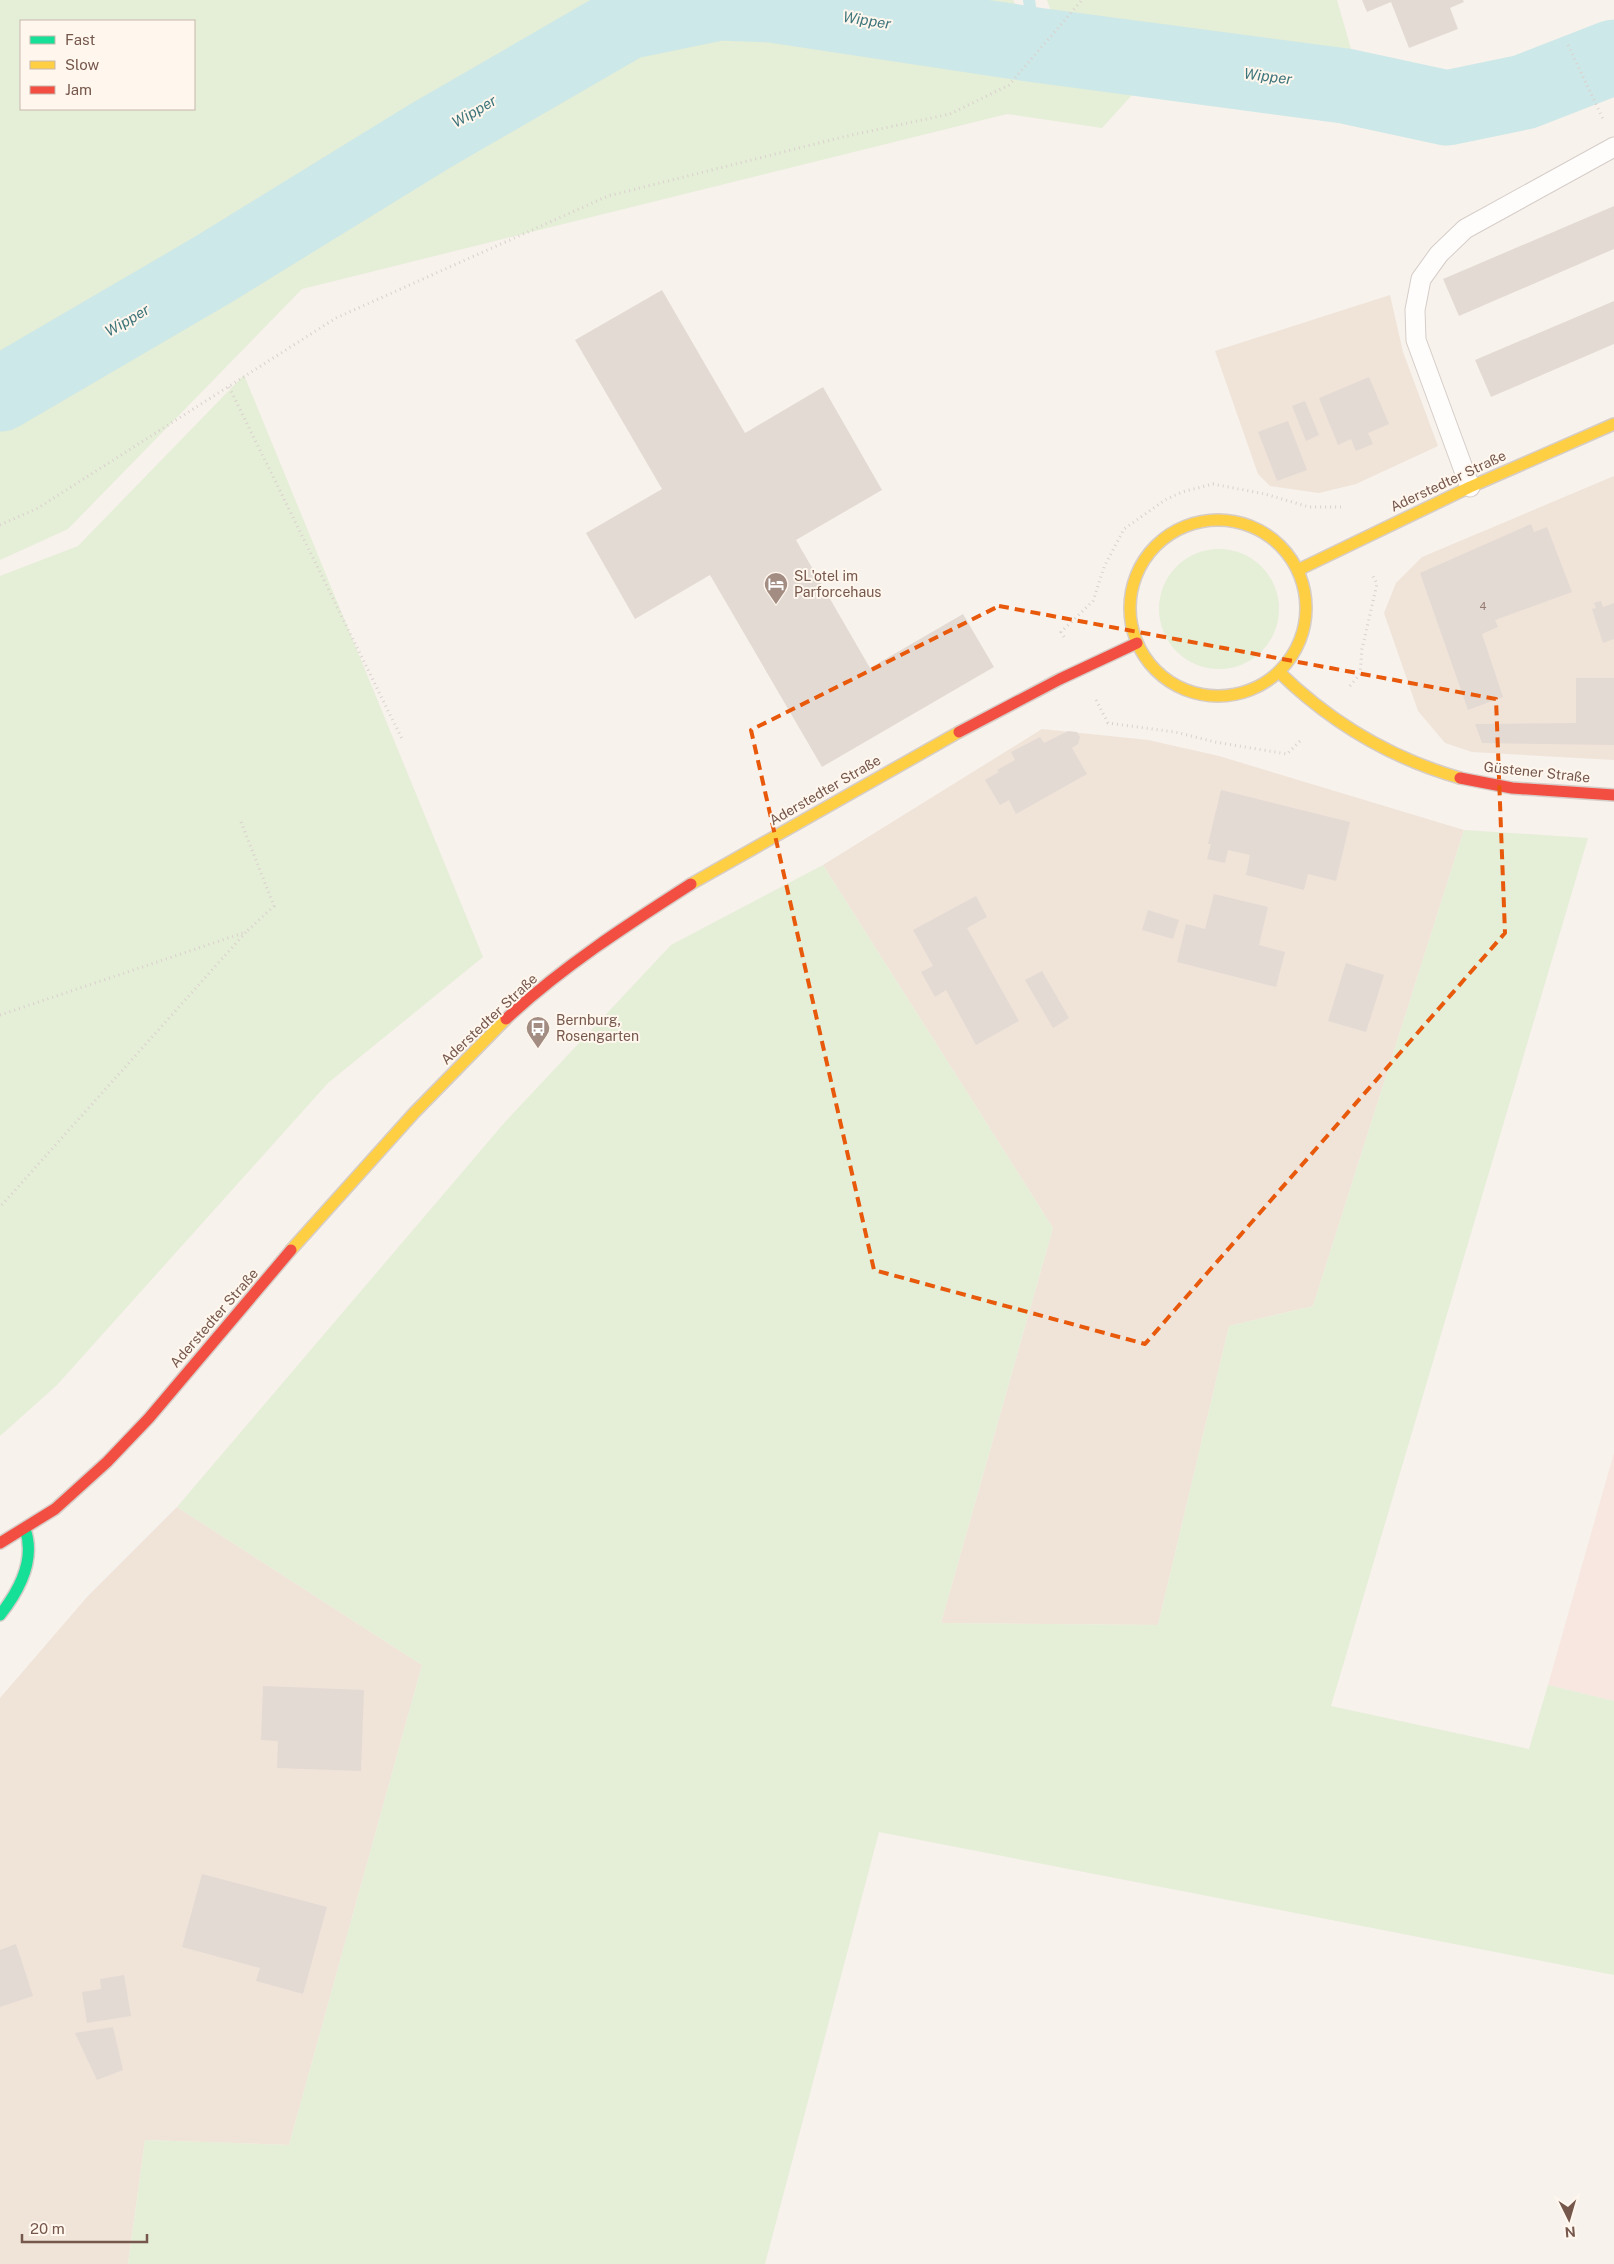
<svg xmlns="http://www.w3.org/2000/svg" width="1614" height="2264" font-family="'Public Sans',sans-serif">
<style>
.residential{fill:#f0e4d9}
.commercial{fill:#f7e7e0}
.green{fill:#e5eed7;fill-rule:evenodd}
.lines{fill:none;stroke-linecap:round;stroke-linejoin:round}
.stream{stroke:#cde8e8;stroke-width:12}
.river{stroke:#cde8e8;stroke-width:75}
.building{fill:#e4dad4}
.lane-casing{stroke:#d6cdc8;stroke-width:21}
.fast-casing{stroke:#d7cdc8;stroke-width:14}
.slow-casing{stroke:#d7cdc8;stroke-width:14}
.jam-casing{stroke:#d7cdc8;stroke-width:14}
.path{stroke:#dad1ce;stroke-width:3;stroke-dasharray:1 4;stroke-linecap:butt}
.lane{stroke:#fefdfc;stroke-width:19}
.fast{stroke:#16e098;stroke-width:11}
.slow{stroke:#ffcf43;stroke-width:11}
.jam{stroke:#f24e42;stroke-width:11}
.marked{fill:none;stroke:#e8590c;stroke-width:4;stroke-dasharray:10 6;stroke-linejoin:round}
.labels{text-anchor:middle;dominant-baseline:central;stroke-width:4;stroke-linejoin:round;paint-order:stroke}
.number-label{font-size:11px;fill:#937a70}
.street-label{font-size:14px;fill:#76574b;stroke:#fff7ee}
.poi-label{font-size:14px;fill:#76574b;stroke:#fff7ee;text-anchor:start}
.water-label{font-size:15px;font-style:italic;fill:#3f767c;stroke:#fff7ee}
</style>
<rect width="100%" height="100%" fill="#f7f2ec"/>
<!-- residential -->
<g class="residential">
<path d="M1390 295 1403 352 1438 446 1356 484 1319 493 1270 486 1258 474 1215 351Z"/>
<path d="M1614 476V760L1472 752 1445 743 1418 711 1384 613 1396 583 1422 557Z"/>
<path d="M1042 729 1148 740 1219 756 1464 830 1313 1306 1229 1326 1158 1625 941 1623 1053 1228 823 865Z"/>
<path d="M177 1507 422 1665 289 2145 145 2140 128 2264H0V1698L87 1597Z"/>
</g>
<!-- commercial -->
<path class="commercial" d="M1614 1453V1701L1548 1685Z"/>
<!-- green -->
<g class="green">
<path d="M0 0H1013L1039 46 1142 84 1102 128 1007 114 302 289 68 529 0 560ZM21 21H194V109H21Z"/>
<path d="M1047 0H1337L1353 56 1255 81 1187 88 1114 57 1056 26Z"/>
<path d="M244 375 483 957 328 1083 57 1385 0 1436V576L78 546Z"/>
<circle cx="1219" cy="609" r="60"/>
<path d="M1464 830 1588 838 1331 1706 1529 1749 1548 1685 1614 1701V1975L879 1832 765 2264H128L145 2140 289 2145 422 1665 177 1507 505 1122 671 945 823 865 1053 1228 941 1623 1158 1625 1229 1326 1313 1306Z"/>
</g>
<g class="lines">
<!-- stream -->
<path class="stream" d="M1029 0 1036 45"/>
<!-- river -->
<path class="river" d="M0 394 214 269 430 136 627 22 719 3 771 5 1036 45 1345 86 1447 108 1524 92 1614 57"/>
</g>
<!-- building -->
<g class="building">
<path d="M1362 0H1463L1464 2 1450 8 1458 29 1409 48 1391 2 1367 12Z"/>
<path d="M1614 206V249L1459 316 1443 279Z"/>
<path d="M662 290 745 433 823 387 882 490 796 540 870 668 963 614 994 667 822 767 710 575 635 619 586 533 662 489 575 340Z"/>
<path d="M1614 301V344L1491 397 1475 360Z"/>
<path d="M1369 377 1389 424 1368 433 1373 444 1356 451 1351 439 1338 445 1319 398Z"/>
<path d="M1305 401 1319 435 1306 441 1292 406Z"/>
<path d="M1288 421 1307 470 1277 481 1258 432Z"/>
<path d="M1531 524 1534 532 1547 527 1572 592 1495 620 1498 627 1482 634 1503 697 1468 710 1420 573Z"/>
<path d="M1601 601 1603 607 1614 603V639L1603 643 1592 609 1596 608 1594 603Z"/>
<path d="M1576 678H1614V745L1482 743 1475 724 1576 723Z"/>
<path d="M1068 731 1077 732 1080 737 1078 744 1072 748 1087 774 1016 814 1009 800 1000 805 985 780 999 772 997 770 1015 760 1011 752 1040 737 1044 743Z"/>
<path d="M1221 790 1350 822 1336 881 1308 874 1304 890 1246 875 1250 855 1228 850 1225 863 1207 859 1211 844H1208Z"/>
<path d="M1214 894 1268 907 1259 945 1285 952 1276 987 1177 962 1186 924 1205 929Z"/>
<path d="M976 896 987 917 967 928 1019 1021 976 1045 946 990 935 997 921 972 933 966 913 930Z"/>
<path d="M1148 910 1179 920 1173 939 1142 930Z"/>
<path d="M1346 963 1384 975 1366 1032 1328 1021Z"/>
<path d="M1042 971 1069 1018 1053 1028 1025 980Z"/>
<path d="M263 1686 364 1690 361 1771 277 1768 278 1741 261 1740Z"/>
<path d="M202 1874 327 1907 303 1994 256 1981 260 1968 182 1947Z"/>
<path d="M16 1944 33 1996 0 2007V1950Z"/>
<path d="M124 1975 131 2016 87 2023 82 1992 101 1989 100 1979Z"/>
<path d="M113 2027 123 2070 97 2080 75 2033Z"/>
</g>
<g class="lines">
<!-- lane casing -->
<g class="lane-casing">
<path id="lane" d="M1470 487 1416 340 1415 310 1421 279 1439 254 1465 229 1614 147"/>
</g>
<!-- fast casing -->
<g class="fast-casing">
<path id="fast" d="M0 1615C19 1591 36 1560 25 1529"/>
</g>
<!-- slow casing -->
<g class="slow-casing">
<g id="slow">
<circle cx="1218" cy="608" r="88"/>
<path d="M1298 570 1470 487 1614 424"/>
<path d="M1279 672C1331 723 1390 758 1460 778"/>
<path d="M691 884 959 732"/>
<path d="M291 1250 414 1113 506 1019"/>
</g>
</g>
<!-- jam casing -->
<g class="jam-casing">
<g id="jam">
<path d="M959 732 1060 679 1137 643"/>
<path d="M1460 778 1512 788 1614 795"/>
<path d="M506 1019C562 967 627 925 691 884"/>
<path d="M0 1543 55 1509 107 1462 149 1418 291 1250"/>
</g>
</g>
<!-- path -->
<g class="path">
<path d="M1568 45 1603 119"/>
<path d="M229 387 403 741"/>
<path d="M0 525 38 508 336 318 608 196 847 136 950 114 1009 85 1082 0"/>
<path d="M1064 637 1061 632 1093 601 1104 567 1124 529 1165 500 1182 492 1213 484 1265 494 1309 507H1341"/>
<path d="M1350 686 1360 674 1362 649 1377 584 1372 574"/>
<path d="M1096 700 1108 723 1175 732 1215 742 1287 754 1302 739"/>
<path d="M241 822 274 906 246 932"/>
<path d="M0 1015 246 932 0 1207"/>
</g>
<!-- lane -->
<use href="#lane" class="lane"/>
<!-- fast -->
<use href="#fast" class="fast"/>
<!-- slow -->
<use href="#slow" class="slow"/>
<!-- jam -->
<use href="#jam" class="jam"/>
</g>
<!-- marked area -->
<path class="marked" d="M999 606 1496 699 1505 933 1145 1344 874 1270 751 730Z"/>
<!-- icons -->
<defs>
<g id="hotel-pin" transform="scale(1.25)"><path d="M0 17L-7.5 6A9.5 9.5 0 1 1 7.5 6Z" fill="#a38d83" stroke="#fff7ee"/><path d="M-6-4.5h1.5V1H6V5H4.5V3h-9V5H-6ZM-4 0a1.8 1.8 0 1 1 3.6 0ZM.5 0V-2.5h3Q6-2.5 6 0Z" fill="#fff"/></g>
<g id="bus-pin" transform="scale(1.25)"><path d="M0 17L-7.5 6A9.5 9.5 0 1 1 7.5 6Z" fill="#a38d83" stroke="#fff7ee"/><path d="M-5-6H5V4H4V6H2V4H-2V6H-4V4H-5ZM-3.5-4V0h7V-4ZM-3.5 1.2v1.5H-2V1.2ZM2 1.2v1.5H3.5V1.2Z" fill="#fff"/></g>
</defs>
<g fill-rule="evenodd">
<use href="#hotel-pin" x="776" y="584"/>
<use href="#bus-pin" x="538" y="1028"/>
</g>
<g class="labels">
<!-- number labels -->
<g class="number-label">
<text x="1483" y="606">4</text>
</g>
<!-- street labels -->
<g class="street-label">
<text transform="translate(1448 481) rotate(-25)">Aderstedter Straße</text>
<text transform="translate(1537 772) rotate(6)">Güstener Straße</text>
<text transform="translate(825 790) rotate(-30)">Aderstedter Straße</text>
<text transform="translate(489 1019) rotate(-43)">Aderstedter Straße</text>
<text transform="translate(214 1318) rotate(-49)">Aderstedter Straße</text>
</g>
<!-- poi labels -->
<g class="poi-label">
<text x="794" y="576">SL'otel im<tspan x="794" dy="16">Parforcehaus</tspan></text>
<text x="556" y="1020">Bernburg,<tspan x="556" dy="16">Rosengarten</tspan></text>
</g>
<!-- water labels -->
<g class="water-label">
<text transform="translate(867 20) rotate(9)">Wipper</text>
<text transform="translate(1268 76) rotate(7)">Wipper</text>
<text transform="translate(474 111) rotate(-30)">Wipper</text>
<text transform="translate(127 320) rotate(-30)">Wipper</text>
</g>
</g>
<!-- legend -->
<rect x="20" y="20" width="175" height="90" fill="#fff7ee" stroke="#c8b7ad"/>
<rect x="30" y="36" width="25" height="8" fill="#16e098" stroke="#c8b7ad"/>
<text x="65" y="45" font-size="15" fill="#76574b">Fast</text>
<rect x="30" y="61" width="25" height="8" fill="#ffcf43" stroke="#c8b7ad"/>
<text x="65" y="70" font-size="15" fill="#76574b">Slow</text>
<rect x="30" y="86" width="25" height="8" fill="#f24e42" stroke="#c8b7ad"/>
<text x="65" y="95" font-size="15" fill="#76574b">Jam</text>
<!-- north arrow -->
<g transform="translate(1569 2219) rotate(175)" stroke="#fff7ee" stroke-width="4" paint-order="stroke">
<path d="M0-4L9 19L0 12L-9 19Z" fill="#76574b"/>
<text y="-8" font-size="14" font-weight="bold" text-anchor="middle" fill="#76574b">N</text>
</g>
<!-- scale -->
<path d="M22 2234v8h125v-8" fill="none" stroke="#76574b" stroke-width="2.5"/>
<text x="30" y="2234" font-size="15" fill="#76574b" stroke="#fff7ee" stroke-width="4" paint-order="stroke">20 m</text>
</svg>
